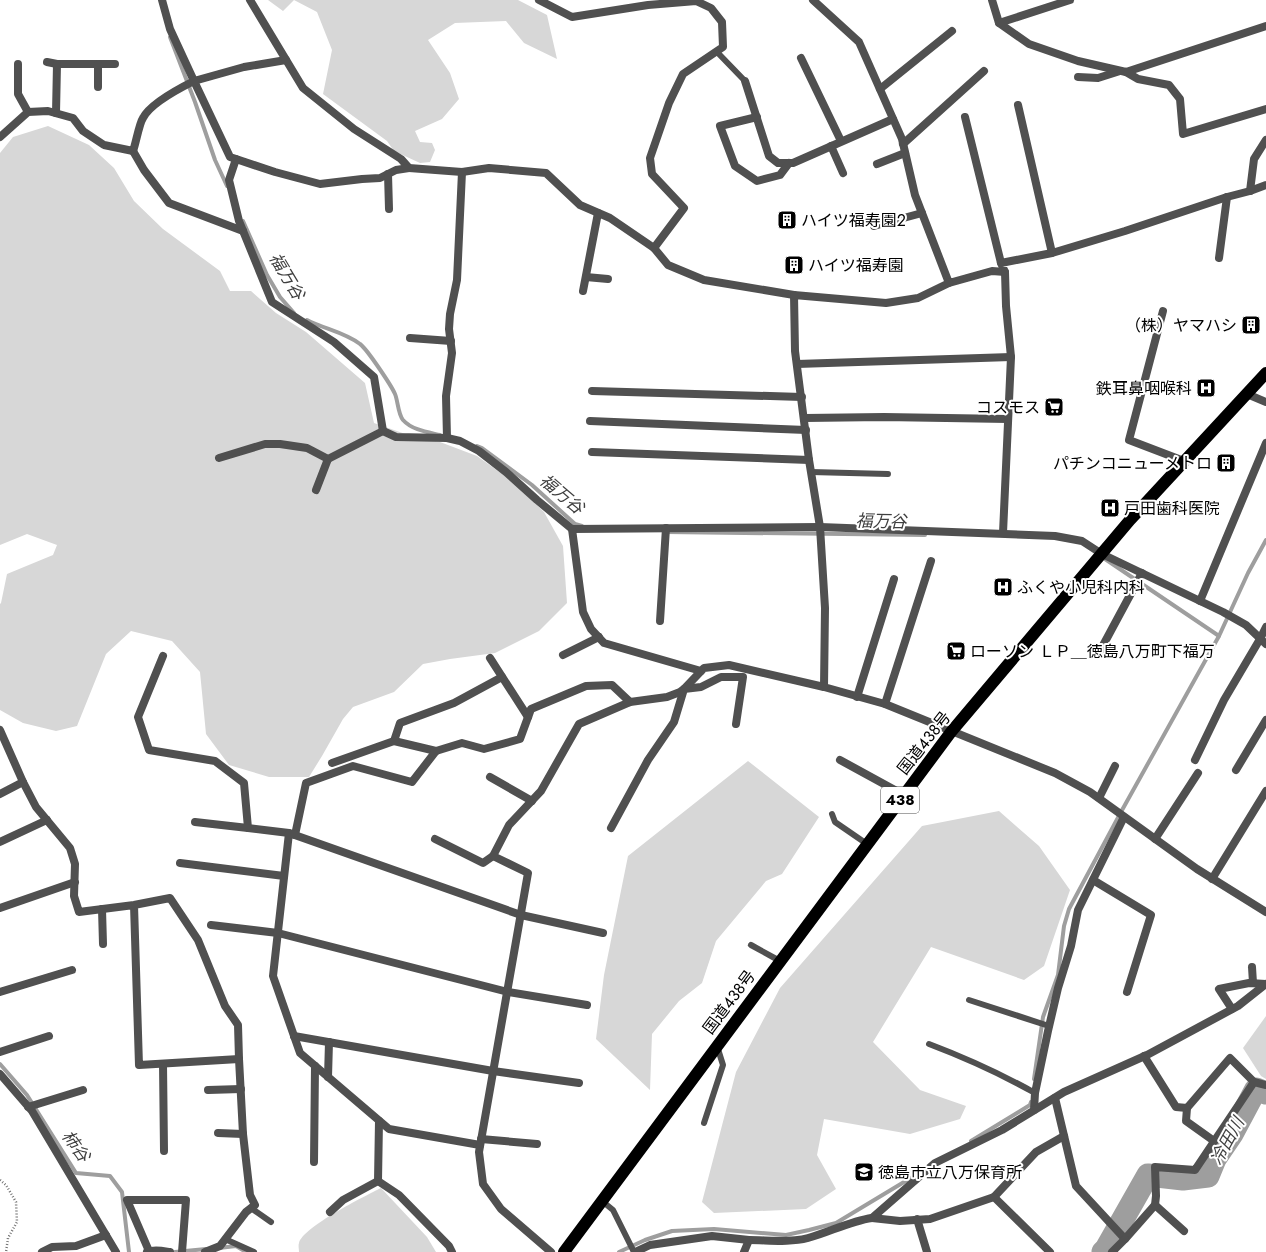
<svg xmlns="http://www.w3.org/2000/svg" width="1266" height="1252" font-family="Jost,'Noto Sans JP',sans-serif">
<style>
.green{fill:#d7d7d7}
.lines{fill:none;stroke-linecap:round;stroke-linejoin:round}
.stream{stroke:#9e9e9e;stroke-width:4}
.river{stroke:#9e9e9e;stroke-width:23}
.path{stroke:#727272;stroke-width:2.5;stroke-dasharray:1 2;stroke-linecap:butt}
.lane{stroke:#505050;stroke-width:6}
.street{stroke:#505050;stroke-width:8}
.highway{stroke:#000;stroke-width:12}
.labels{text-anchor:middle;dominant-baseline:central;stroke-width:4;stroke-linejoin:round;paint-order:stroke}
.shield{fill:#fff;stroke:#4c4c4c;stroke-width:1}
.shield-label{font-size:15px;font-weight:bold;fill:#000}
.poi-label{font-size:16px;fill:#000;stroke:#fff;text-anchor:start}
.street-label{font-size:16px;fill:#000;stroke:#fff}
.water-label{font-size:17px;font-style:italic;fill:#3f3f3f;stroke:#fff}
</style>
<rect width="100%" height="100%" fill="#fff"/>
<!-- green -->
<g class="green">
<path d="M268 0H518L547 15 557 59 524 43 506 21 455 23 428 40 450 73 459 99 442 119 415 131 420 142 432 143 435 150 430 162 420 163 394 151 387 141 323 94 332 50 317 12 294 0 283 11Z"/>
<path d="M48 126 89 145 114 168 134 201 163 229 220 271 230 291H251L276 313 306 332 365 383 374 423 414 437 440 442 477 456 512 481 544 512 563 546 567 603 539 631 495 653 450 659 423 664 394 692 353 707 343 719 322 756 309 777H269L229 765 206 734 200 672 172 641 131 631 106 654 77 726 56 731 23 723 0 710V604L1 603 7 574 53 555 57 545 27 534 0 545V153L13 137Z"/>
<path d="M748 761 819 817 782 874 766 881 716 941 702 983 679 1001 652 1034 650 1090 596 1039 604 975 628 856Z"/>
<path d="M999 811 1039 846 1070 890 1044 966 1024 980 931 947 873 1042 920 1090 966 1106 960 1119 910 1134 824 1119 817 1155 836 1189 806 1209 714 1213 702 1202 736 1072 780 988 922 826Z"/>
<path d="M1266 1016V1079L1261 1076 1243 1048Z"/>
<path d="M381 1188 427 1237 436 1252H299C299 1249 298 1245 299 1243 303 1227 365 1196 381 1188Z"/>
</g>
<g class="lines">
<!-- stream -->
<g class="stream">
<path d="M170 37 195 102 215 160 227 186"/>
<path d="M243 221 267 275 280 297 294 313"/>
<path d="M307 320C324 329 344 332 360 344 367 349 391 385 395 394 398 401 398 414 403 420 412 430 427 432 440 435"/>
<path d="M477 446 482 448 532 485 575 524 582 526"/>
<path d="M666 532 925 535"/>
<path d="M1105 559 1219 636"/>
<path d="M0 1064 27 1095 76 1173 110 1176 122 1192 129 1252"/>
<path d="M1034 1079 1043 1017 1058 975 1064 926 1069 909 1121 812 1219 636 1248 573 1266 540"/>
<path d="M971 1141 1030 1105 1031 1102"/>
<path d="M219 1248 236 1246 246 1252"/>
<path d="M175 1252 206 1249"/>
<path d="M619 1252 645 1240 672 1231 714 1229 786 1235 809 1230 836 1223 919 1173"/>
</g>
<!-- river -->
<path class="river" d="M1103 1252 1106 1249 1148 1175 1183 1179 1208 1176 1215 1159 1232 1134 1256 1089 1266 1093"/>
<!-- path -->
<path class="path" d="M0 1180 6 1185 16 1202 17 1222 8 1238 6 1252"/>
<!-- lane -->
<g class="lane">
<path d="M717 52 745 81"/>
<path d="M811 472 888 474"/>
<path d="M832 814 835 822 867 844"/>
<path d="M751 945 780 961"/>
<path d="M969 1000 1049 1026"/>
<path d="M929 1044C966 1058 1001 1074 1035 1093"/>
<path d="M704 1123 723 1065 717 1046"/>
<path d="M602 1201 613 1210 634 1252"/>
<path d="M251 1208 271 1222"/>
<path d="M225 1239 254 1252"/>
</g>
<!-- street -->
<g class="street">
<path d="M162 0 170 29 194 81 244 67 286 60"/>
<path d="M250 0 303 88 354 129 401 159 409 168 462 172 489 168 546 173 580 205 610 218 654 248 668 265 704 280 794 295"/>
<path d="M539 0 572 17 648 5 696 1 711 8 722 22 723 47 683 74 669 103 650 158 652 174 684 208 654 248"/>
<path d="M813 0 859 42 902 139 915 195 949 283 992 271 1005 272 1001 263 1052 253 1125 231 1227 197 1250 191 1266 185"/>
<path d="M992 0 999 23 1029 44 1078 61 1126 72 1266 26"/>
<path d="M999 23 1070 0"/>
<path d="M801 58 841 141"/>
<path d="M47 62 57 64H115"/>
<path d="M18 64V94L28 112"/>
<path d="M1126 72 1138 79 1169 85 1180 99 1183 134 1266 109"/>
<path d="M1078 77 1098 78 1120 71"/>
<path d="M745 81 769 156 778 163H793L893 119"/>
<path d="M98 87V64"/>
<path d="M880 89 952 31"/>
<path d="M1018 105 1052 253"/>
<path d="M56 113 57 64"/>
<path d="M757 117 720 126 735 166 757 181 780 175 789 163"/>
<path d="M965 117 1001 263"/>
<path d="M0 137 28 112 48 111 73 118 83 131 104 145 133 151C136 143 139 124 143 118 150 104 180 88 194 81L230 157 275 172 320 184 362 179 380 178 396 170 409 168"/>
<path d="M903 144 984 71"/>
<path d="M831 146 843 173"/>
<path d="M133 151 144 170 169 203 243 231"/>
<path d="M236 159 229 180 239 221 272 302 334 342 374 377 383 431"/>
<path d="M877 164 905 153"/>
<path d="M388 174 389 209"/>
<path d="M1250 191 1254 159 1266 140"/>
<path d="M874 226 922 213"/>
<path d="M1219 258 1227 197"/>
<path d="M586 277 608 279"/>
<path d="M949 283 918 298 886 303 794 295 795 351 809 460 820 527 825 608 824 687 885 704 1055 773 1090 792 1197 869 1266 912"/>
<path d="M583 291 598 213"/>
<path d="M1163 311 1129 440 1184 461"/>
<path d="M410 338 451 341"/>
<path d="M797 364 1011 357"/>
<path d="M592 391 802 397"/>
<path d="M1247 394 1266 402"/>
<path d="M805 418 884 417 1008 419"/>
<path d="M590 421 806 430"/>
<path d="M383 431 396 437 447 438 460 441 479 451 506 472 537 500 572 529 820 527 1055 536 1082 541 1102 554 1223 612 1246 625 1266 644"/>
<path d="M447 438 446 396 452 353 449 329 450 314 457 280 462 172"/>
<path d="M592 452 809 460"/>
<path d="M219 458 265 444H280L307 448 328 459 383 431"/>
<path d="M316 490 328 459"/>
<path d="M572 529 583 612 591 629 604 643 701 671"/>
<path d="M1003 533 1011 357 1006 306 1005 272"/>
<path d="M1200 601 1266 443"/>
<path d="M660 621 666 528"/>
<path d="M1100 651 1142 573"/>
<path d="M563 655 599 637"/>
<path d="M163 656 138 717 149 750 215 761 244 783 248 828 289 833"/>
<path d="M490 658 528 717"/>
<path d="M857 697 894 579"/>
<path d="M885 704 931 561"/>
<path d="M0 730 23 782 36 807 70 848 75 864 74 896 79 912 134 905 170 898 198 940 225 1006 238 1025 239 1059 139 1065 134 905"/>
<path d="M394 741 436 751"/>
<path d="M840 760 904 795"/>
<path d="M1195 760 1224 700 1260 639 1266 627"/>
<path d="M332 763 394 741 400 723 454 703 502 677"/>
<path d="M1236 770 1266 720"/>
<path d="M490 777 532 801"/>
<path d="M0 794 23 782"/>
<path d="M1099 798 1115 766"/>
<path d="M195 822 248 828"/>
<path d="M611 828 648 760 674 722 684 689 701 687 721 677H743L736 724"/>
<path d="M295 835 306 783 353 766 412 782 436 751 462 743 484 749 520 739 531 709 586 686 612 685 630 702"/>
<path d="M435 839 483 863 493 856"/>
<path d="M1155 839 1198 773"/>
<path d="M0 842 47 820"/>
<path d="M180 863 284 876"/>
<path d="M1212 879 1266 791"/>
<path d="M1093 880 1151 915 1127 992"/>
<path d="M0 908 75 882"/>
<path d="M102 909 103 944"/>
<path d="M211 925 278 933 508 992 587 1005"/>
<path d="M1252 967 1253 983"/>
<path d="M0 992 72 970"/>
<path d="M1232 1009 1219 989 1249 983 1266 984"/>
<path d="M294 1036 493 1071 579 1083"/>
<path d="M0 1052 49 1036"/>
<path d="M1144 1056 1176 1107 1187 1108 1230 1058 1254 1082"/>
<path d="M163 1064 164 1151"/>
<path d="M0 1074 32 1111 116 1252"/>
<path d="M328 1077 329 1042"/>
<path d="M208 1090 241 1089"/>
<path d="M1055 1098 1076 1186 1125 1239 1155 1205 1156 1196 1155 1167 1195 1170 1254 1082 1266 1085"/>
<path d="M28 1107 83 1090"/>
<path d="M1187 1108 1186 1121 1214 1141"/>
<path d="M1034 1110 1035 1093 1048 1031 1058 988 1071 946 1078 910 1124 817"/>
<path d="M218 1133 243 1134"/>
<path d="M481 1139 537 1144"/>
<path d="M480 1145 389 1129 300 1053 273 976 289 833 521 915 603 933"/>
<path d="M314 1162 315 1066"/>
<path d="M378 1181 399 1195 449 1246 452 1252"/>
<path d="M994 1197 1036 1152 1064 1136"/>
<path d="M1155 1205 1184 1231"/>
<path d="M330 1212 343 1200 378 1181 379 1121"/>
<path d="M872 1218 900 1221 930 1219 994 1197 1050 1252"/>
<path d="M917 1219 927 1252"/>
<path d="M749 1240C768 1240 789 1243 808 1238 830 1232 850 1221 872 1218L935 1163 1002 1130 1064 1092 1147 1055 1238 1006 1266 984"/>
<path d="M149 1251 127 1200H186L182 1252"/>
<path d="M42 1252 52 1247 76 1246 106 1235"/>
<path d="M147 1252C154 1249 163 1251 170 1252"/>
<path d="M205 1252 220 1246 246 1212 255 1205 250 1195 243 1134 239 1059"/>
<path d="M551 1252 501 1209 483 1184 479 1152 528 873 493 856 509 825 541 791 579 724 630 702 667 697 680 692 684 689 704 668 729 665 824 687"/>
<path d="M635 1252 650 1245 712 1236 749 1240 744 1252"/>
<path d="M1112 1252 1125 1239"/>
</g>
<!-- highway -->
<path class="highway" d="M564 1252 951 732 1130 520 1266 373"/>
</g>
<!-- icons -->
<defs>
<g id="building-square" transform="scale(1)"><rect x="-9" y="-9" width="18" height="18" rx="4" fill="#000" stroke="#fff"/><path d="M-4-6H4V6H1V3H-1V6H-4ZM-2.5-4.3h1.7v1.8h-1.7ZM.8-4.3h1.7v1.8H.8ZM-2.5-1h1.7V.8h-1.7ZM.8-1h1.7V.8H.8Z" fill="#fff"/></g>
<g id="hospital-square" transform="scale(1)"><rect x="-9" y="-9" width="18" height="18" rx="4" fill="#000" stroke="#fff"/><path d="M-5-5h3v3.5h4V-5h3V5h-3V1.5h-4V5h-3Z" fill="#fff"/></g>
<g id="supermarket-square" transform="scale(1)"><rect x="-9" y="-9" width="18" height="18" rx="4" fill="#000" stroke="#fff"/><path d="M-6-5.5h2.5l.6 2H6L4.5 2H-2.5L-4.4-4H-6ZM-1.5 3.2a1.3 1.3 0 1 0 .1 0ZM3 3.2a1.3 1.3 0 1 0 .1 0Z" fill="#fff"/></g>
<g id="school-square" transform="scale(1)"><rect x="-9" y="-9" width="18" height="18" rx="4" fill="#000" stroke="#fff"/><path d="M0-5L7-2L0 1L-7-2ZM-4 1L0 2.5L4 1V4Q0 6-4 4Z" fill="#fff"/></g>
</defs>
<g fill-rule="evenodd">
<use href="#building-square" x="787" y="220"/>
<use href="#building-square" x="794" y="265"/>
<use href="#building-square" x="1251" y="325"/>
<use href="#hospital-square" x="1206" y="388"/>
<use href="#supermarket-square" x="1054" y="407"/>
<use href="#building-square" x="1226" y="463"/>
<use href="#hospital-square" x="1110" y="508"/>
<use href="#hospital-square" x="1003" y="587"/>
<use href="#supermarket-square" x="956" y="651"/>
<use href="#school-square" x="864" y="1172"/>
</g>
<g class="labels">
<!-- shield labels -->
<rect class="shield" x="881" y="787" width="38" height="26" rx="3"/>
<g class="shield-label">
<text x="900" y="800">438</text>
</g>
<!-- poi labels -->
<g class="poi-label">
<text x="801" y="220">ハイツ福寿園2</text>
<text x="808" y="265">ハイツ福寿園</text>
<text x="1237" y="325" text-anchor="end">（株）ヤマハシ</text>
<text x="1192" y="388" text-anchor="end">鉄耳鼻咽喉科</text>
<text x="1040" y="407" text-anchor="end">コスモス</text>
<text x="1212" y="463" text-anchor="end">パチンコニューメトロ</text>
<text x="1124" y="508">戸田歯科医院</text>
<text x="1017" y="587">ふくや小児科内科</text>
<text x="970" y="651">ローソン ＬＰ＿徳島八万町下福万</text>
<text x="878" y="1172">徳島市立八万保育所</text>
</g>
<!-- street labels -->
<g class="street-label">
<text transform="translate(924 743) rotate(-52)">国道438号</text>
<text transform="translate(729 1002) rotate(-53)">国道438号</text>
</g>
<!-- water labels -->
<g class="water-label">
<text transform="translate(287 276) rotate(59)">福万谷</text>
<text transform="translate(562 494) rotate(40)">福万谷</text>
<text transform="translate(881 521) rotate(1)">福万谷</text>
<text transform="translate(1227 1141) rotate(-61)">冷田川</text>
<text transform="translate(76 1146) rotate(54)">柿谷</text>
</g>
</g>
</svg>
